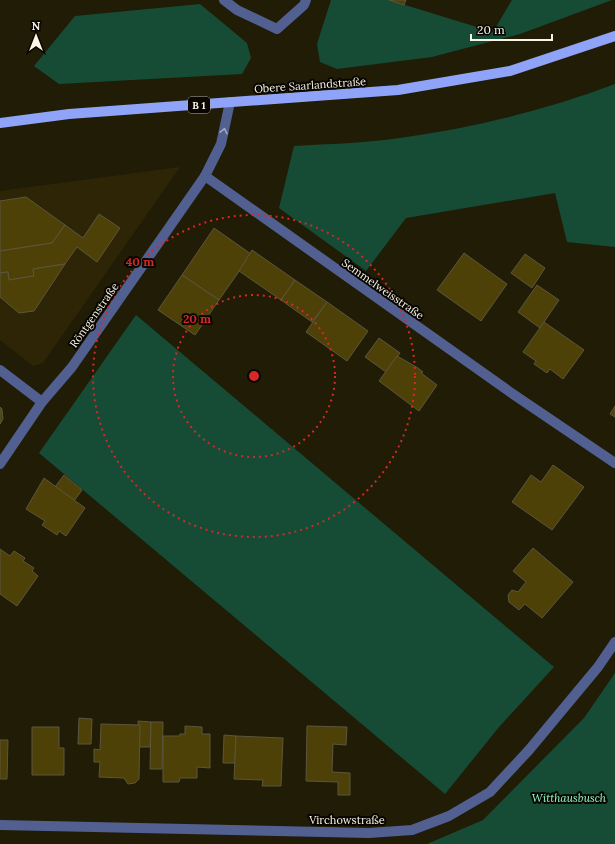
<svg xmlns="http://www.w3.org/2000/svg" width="615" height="844" font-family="Lora,serif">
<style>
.built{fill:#2d2505}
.green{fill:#164c35}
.building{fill:#4e4107;stroke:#5c563e}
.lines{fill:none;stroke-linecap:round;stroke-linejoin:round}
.minor{stroke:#525f91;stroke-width:10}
.primary{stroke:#8fa4f8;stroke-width:10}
.oneway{stroke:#a5aabc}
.ring{fill:none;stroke:#d62828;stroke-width:2;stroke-dasharray:2 4}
.labels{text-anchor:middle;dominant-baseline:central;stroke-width:4;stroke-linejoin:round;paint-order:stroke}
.shield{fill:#090601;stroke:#b0ada2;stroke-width:1}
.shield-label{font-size:10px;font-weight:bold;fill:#f8f5e7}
.street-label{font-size:11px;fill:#f8f5e7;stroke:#090601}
.park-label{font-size:11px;font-style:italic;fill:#94fdc9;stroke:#090601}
.centre{fill:#d62828;stroke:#090601;stroke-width:2}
.ring-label{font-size:12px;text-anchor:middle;font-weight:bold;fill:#d62828;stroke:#090601;stroke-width:4;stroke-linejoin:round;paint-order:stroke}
</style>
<rect width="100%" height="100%" fill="#211c05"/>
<!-- built -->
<path class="built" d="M180 167 43 363 33 366 0 340V191Z"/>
<!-- green -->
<g class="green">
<path d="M331 0H389L493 32 512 0H612L520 34 432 57 337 69 320 62 317 44Z"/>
<path d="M200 4 247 43 251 58 242 74 59 84 34 66 75 16Z"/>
<path d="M615 84V247L567 242 555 193 406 218 366 271 279 208 294 146C329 144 365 143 400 138 473 128 546 110 615 84Z"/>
<path d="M136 315 554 667 499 727 445 794 39 453Z"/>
<path d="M615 673V844H427L483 820 584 718Z"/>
</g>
<!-- building -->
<g class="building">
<path d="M389 0H406L404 5Z"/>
<path d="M26 197 65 225 52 243 0 251V201Z"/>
<path d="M99 214 120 228 97 262 77 247 65 264 33 269 34 276 9 280 8 272 0 273V251L52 243 65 225 83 238Z"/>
<path d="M214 228 251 254 219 300 182 275Z"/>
<path d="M252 250 295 280 281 300 239 271Z"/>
<path d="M464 253 507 284 481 321 437 290Z"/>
<path d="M525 254 545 268 532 288 511 273Z"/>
<path d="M65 264 34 311 19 313 0 297V273L8 272 9 280 34 276 33 269Z"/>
<path d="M182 275 219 300 195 335 158 310Z"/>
<path d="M295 280 327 302 312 322 281 300Z"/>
<path d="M537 285 559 300 540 328 518 312Z"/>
<path d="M327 302 368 331 347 361 306 332Z"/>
<path d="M544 322 584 350 563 379 550 369 547 373 534 364 536 361 523 352Z"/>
<path d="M379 338 400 353 386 372 365 357Z"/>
<path d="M397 356 418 368 423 372 421 373 437 385 419 411 379 381Z"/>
<path d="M615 406V417L610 414Z"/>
<path d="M0 407 2 409 3 419 0 424Z"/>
<path d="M553 465 584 487 552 530 512 502 531 475 541 482Z"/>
<path d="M64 475 82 490 74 501 55 487Z"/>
<path d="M44 478 85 508 66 536 59 531 57 535 42 525 45 521 26 509Z"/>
<path d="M533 548 573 582 542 618 525 604 519 610 509 602 508 595 512 590 518 592 526 582 513 571Z"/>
<path d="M0 549 10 556 14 551 25 558 23 561 34 568 32 571 38 576 17 606 0 594Z"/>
<path d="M79 718 92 719 91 744H78Z"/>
<path d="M138 721 151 722 150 747H139Z"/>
<path d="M151 722H163L162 769H150Z"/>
<path d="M101 724 140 725 139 779 135 783 128 784 124 778 99 777 100 762H94V749L100 750Z"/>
<path d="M185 726 202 727V734H210V768L197 767V778H180L179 782H163V736H179L180 734H185Z"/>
<path d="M307 726 347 727 346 745 333 744 332 772 350 773V795H338V782L306 781Z"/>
<path d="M32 727H59V748H64V775H32Z"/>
<path d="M224 735 236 736 235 763H223Z"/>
<path d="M236 736 283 738 281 786H262L263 780 234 779Z"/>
<path d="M0 740H8L7 779H0Z"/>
</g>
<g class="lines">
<!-- minor -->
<g class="minor">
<path d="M224 0 237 10 277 29 304 5 306 0"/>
<path d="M230 102 221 144 205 176 510 392 615 463"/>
<path d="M0 370 42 402"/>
<path d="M0 464 42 402 72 367 205 176"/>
<path d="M0 825 369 833 412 830 449 816 490 792 529 750 598 667 615 642"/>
</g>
<!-- primary -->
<path class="primary" d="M0 123 69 114 398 90 510 71 615 36"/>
</g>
<!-- one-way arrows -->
<defs><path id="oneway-chevron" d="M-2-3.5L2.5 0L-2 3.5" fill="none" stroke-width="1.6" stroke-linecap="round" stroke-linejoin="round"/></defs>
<use class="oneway" href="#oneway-chevron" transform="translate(224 131) rotate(-77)"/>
<!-- distance rings -->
<g class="ring">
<circle cx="254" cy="376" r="81"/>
<circle cx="254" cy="376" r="161"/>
</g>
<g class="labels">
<!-- shield labels -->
<rect class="shield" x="188" y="97" width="22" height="16" rx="3"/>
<g class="shield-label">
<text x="199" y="105">B 1</text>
</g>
<!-- street labels -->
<g class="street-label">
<text transform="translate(310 85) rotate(-4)">Obere Saarlandstraße</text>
<text transform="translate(383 289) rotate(35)">Semmelweisstraße</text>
<text transform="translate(94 315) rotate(-55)">Röntgenstraße</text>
<text x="347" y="820">Virchowstraße</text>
</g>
<!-- park labels -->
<g class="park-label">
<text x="569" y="798">Witthausbusch</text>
</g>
</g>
<circle cx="254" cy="376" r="6" class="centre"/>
<g class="ring-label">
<text x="140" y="266">40 m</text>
<text x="197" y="323">20 m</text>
</g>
<!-- north arrow -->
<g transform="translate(36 36)" stroke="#090601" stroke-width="3" paint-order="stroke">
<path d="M0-3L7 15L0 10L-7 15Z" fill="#f8f5e7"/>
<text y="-6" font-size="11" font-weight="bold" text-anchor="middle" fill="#f8f5e7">N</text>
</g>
<!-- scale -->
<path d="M471 34v6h81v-6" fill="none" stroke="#f8f5e7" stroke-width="2"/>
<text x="477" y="34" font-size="12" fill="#f8f5e7" stroke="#090601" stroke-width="3" paint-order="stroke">20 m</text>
</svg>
